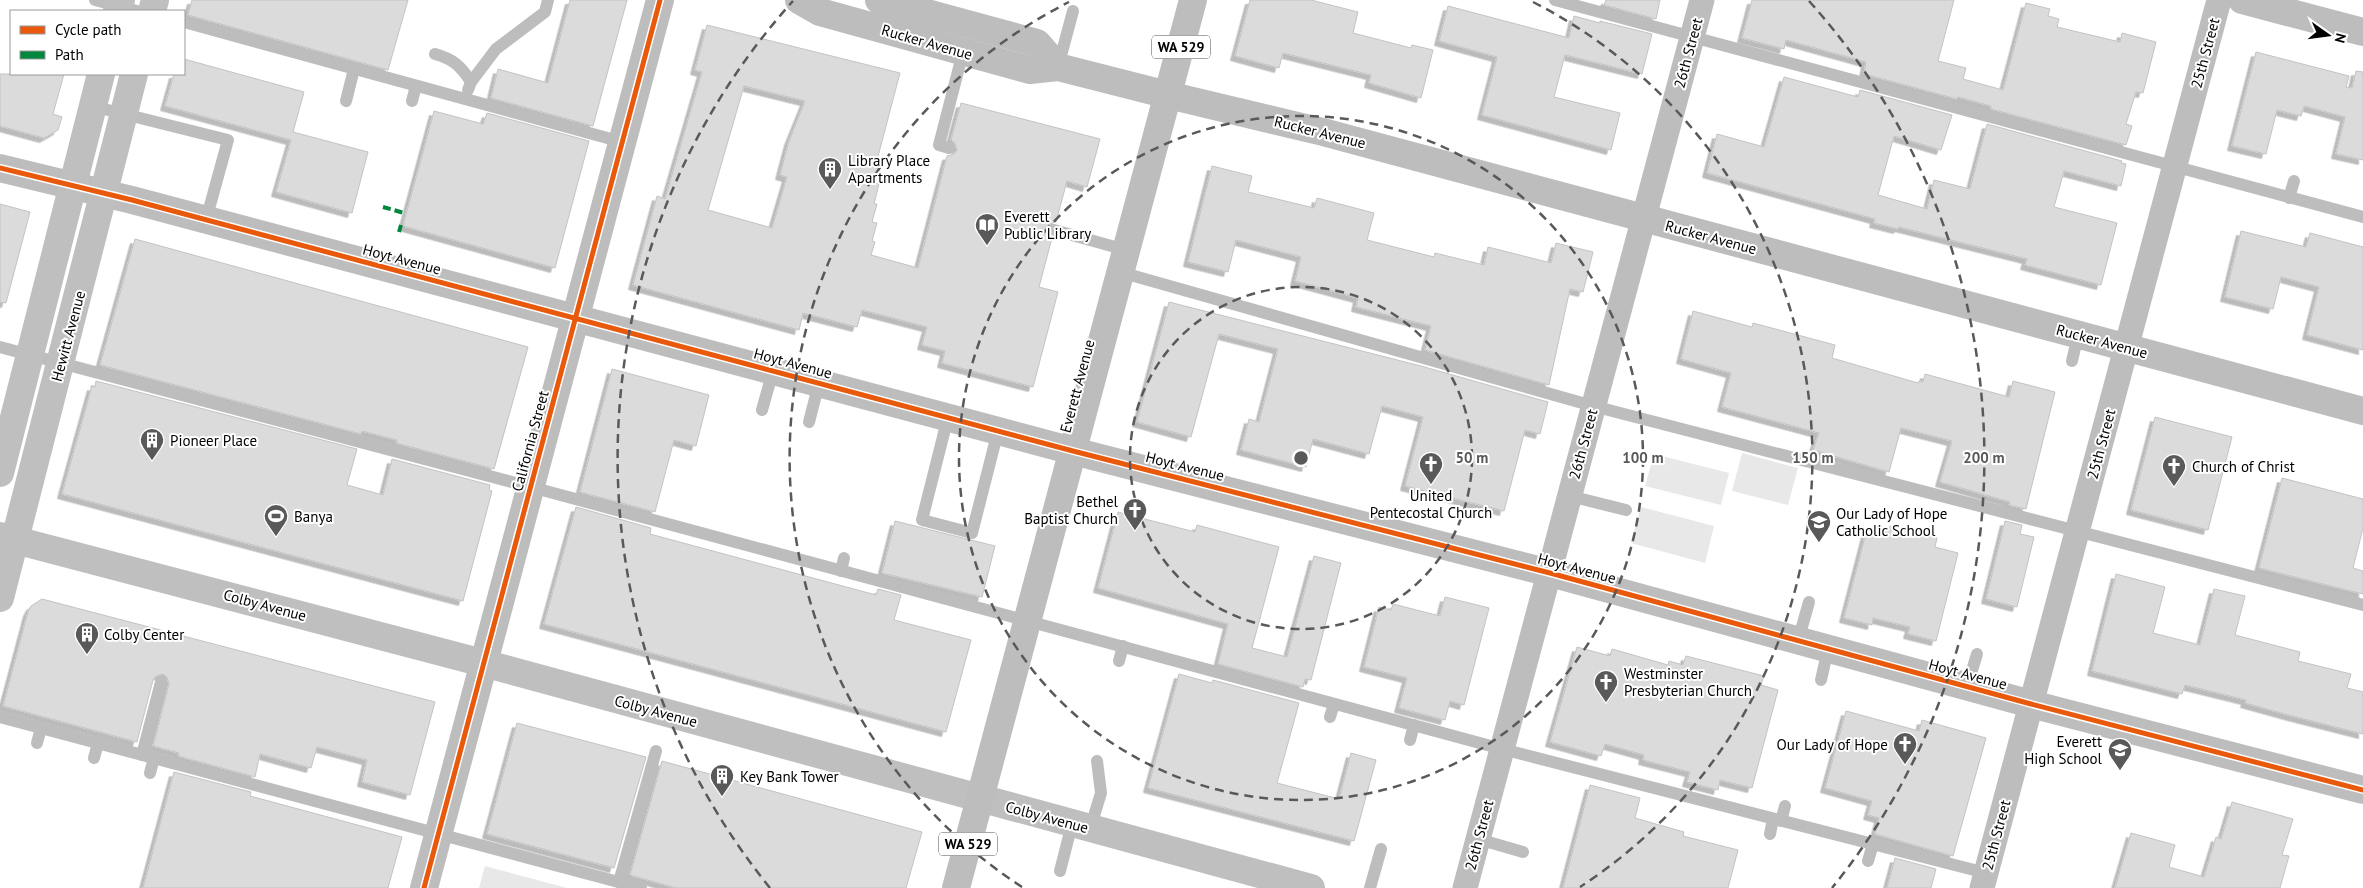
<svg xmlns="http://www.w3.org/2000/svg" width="2363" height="888" font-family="'PT Sans',sans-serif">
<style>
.green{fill:#e8e8e8}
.building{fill:#dbdbdb;stroke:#c3c3c3;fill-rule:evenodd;filter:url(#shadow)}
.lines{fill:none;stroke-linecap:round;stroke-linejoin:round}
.service{stroke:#bdbdbd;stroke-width:12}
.minor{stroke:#bdbdbd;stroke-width:25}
.tertiary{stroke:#bdbdbd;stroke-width:28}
.secondary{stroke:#bfbfbf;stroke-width:28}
.primary{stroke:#bdbdbd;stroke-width:28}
.quiet{stroke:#00873e;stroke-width:4;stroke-dasharray:8 4;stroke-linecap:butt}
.cycleway-casing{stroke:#fff;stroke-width:8}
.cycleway{stroke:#e8590c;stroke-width:5}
.ring{fill:none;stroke:#595959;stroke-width:2.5;stroke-dasharray:9 6}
.labels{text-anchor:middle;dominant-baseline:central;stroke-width:4;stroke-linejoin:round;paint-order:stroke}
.shield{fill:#fff;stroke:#4c4c4c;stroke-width:1}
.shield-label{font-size:14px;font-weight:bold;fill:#000}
.street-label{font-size:15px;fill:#000;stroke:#fff}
.poi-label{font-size:15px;fill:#000;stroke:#fff;text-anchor:start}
.centre{fill:#595959;stroke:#fff;stroke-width:2.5}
.ring-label{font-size:15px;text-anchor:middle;font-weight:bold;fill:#595959;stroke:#fff;stroke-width:4;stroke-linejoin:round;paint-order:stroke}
</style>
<defs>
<filter id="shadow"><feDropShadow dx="-4.5" dy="4.5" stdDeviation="0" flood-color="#0004"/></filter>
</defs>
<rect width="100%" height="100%" fill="#fff"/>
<!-- green -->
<g class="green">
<path d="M1742 453 1798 468 1788 505 1732 491Z"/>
<path d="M1654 454 1729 473 1721 505 1645 486Z"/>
<path d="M1641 507 1714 526 1705 563 1631 543Z"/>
<path d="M485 866 567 888H479Z"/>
</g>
<!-- building -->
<g class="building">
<path d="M192 0H408L388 70 188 15Z"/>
<path d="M570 0H627L593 126 491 98 498 69 548 83Z"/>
<path d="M1250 0H1311L1358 12 1353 33 1411 48 1412 45 1433 50 1421 98 1369 83 1371 75 1283 53 1279 68 1235 56Z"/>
<path d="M1606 0H1660L1656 19 1604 5Z"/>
<path d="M1752 0H1954L1938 61 1966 68 1963 79 2003 90 2026 3 2050 9 2048 16 2059 19 2057 27 2120 42 2122 33 2156 42 2143 93 2136 92 2126 124 2132 126 2126 145 1991 109V106L1958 97 1957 99 1864 74 1866 62 1786 40 1784 49 1742 38Z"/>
<path d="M1448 6 1569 38 1574 16 1600 23V21L1652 34 1642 74 1565 55 1554 97 1620 113 1611 150 1482 115 1497 57 1439 41Z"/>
<path d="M707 25 900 73 876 164 880 165 875 183 879 184 874 204H877L872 222 877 223 872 241 875 242 871 255 918 268 947 156 954 154 957 150 955 143 951 140 961 103 1100 139 1087 187 1067 181 1056 222 1049 224 1046 228 1048 235 1052 238 1039 287 1058 292 1033 387 942 363 945 351 922 345 927 327 862 310 857 327 803 313 799 330 633 285 657 196 665 199 702 72 695 70ZM744 86 805 101 789 141 780 175 787 177 772 228 708 210Z"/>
<path d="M2256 52 2349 76 2346 87 2352 88 2356 71 2363 72V160L2336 154 2345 117 2304 106 2301 116 2277 110 2266 154 2232 146Z"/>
<path d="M184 59 304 92 293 132 368 152 352 213 276 192 291 140 165 106 174 74H184Z"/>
<path d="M0 74H64L53 114 62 117 58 130 44 138 0 126Z"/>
<path d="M1784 77 1858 97 1860 90 1952 115 1941 150 1894 136 1878 195 1927 209 1934 180 1970 189 1987 124 2122 161 2121 163 2126 164 2121 186 2064 171 2054 207 2117 223 2101 285 2025 265 2027 259 1899 227 1898 229 1874 223 1875 219 1707 173 1717 134 1764 147Z"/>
<path d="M434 111 483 124 487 113 589 141 555 268 403 226Z"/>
<path d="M1212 166 1252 176 1248 192 1314 208 1317 198 1374 213 1367 240 1434 257 1435 253 1484 265 1488 247 1551 263 1556 243 1593 252 1583 292 1570 289 1549 385 1425 350 1431 326 1356 307 1358 298 1295 281 1301 257 1236 240 1228 272 1188 262Z"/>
<path d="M0 204 30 212 6 303 0 302Z"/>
<path d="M2241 231 2306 247 2310 233 2363 247V350L2307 335 2319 287 2281 277 2273 309 2225 297Z"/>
<path d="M135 239 528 347 494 469 396 443 397 440 362 431 361 434 100 365Z"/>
<path d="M1169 302 1421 366 1548 402 1540 434 1525 430 1504 511 1405 486 1423 417 1382 406 1369 454 1313 439 1306 467 1241 450 1249 419 1259 422 1278 349 1219 334 1191 437 1137 422Z"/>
<path d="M1693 311 1752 327 1753 323 1835 345 1832 358 1918 383 1919 381 1923 382 1925 374 2009 397 2013 381 2055 392 2026 509 2009 505 2010 502 1940 482 1952 441 1901 428 1889 472 1813 450 1819 433 1722 407 1731 373 1681 359Z"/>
<path d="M612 369 709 395 696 446 674 440 655 512 580 492Z"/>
<path d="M96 381 357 449 347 485 383 495 392 459 490 485 489 490 492 491 463 601 62 494 92 386 95 387Z"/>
<path d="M2155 417 2232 437 2208 530 2131 510Z"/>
<path d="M2282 478 2363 499V528L2353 568 2363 571V594L2259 568Z"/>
<path d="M576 507 651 528 650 534 876 595 878 589 901 595 894 620 971 640 946 732 544 624Z"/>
<path d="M1118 512 1195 532 1197 525 1279 547 1252 648 1287 657 1314 556 1341 563 1311 680 1305 679 1303 687 1218 664 1228 624 1098 588Z"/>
<path d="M895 521 995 546 982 597 882 573Z"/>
<path d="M2005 521 2022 525 2020 534 2034 537 2017 607 1986 599Z"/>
<path d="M1890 526 1937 538 1935 547 1958 553 1936 641 1908 634 1910 627 1873 618 1872 625 1844 618 1867 529 1887 535Z"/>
<path d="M2116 574 2165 587 2153 633 2200 645 2214 589 2245 596 2235 635 2300 652 2298 661 2351 674 2347 688 2363 692V734L2292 716 2245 703 2246 700 2185 685 2182 694 2092 671Z"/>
<path d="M1445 597 1489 608 1464 705 1450 701 1445 720 1399 708 1407 678 1364 667 1379 607 1391 610 1393 604 1440 616Z"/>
<path d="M42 599 435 702 410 795 362 782 367 760 317 747 311 768 260 754 255 777 178 756 179 753 153 746 169 684 167 677 163 674 156 676 153 680 137 742 3 706 28 612 31 606Z"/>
<path d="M1577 647 1610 656 1612 649 1668 665 1669 661 1683 665 1686 656 1764 676 1761 685 1778 690 1752 788 1720 780 1718 790 1687 782 1690 772 1643 760 1644 755 1605 744 1601 756 1550 742Z"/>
<path d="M1179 674 1212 683 1213 680 1299 703 1277 783 1339 799 1351 753 1376 760 1354 841 1148 788Z"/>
<path d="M1846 711 1919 731 1922 720 1986 738 1953 856 1875 834 1879 818 1868 815 1872 801 1825 788Z"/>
<path d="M517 723 646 757 614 868 487 834Z"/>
<path d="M662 761 922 832 906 888H676L630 875Z"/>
<path d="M174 772 251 792 250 796 402 837 388 888H143Z"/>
<path d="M1590 785 1640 798 1635 818 1684 832 1683 836 1738 850 1728 888H1563Z"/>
<path d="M2232 802 2293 819 2282 855 2289 856 2280 888H2115L2131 833 2175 845 2169 867 2204 877 2216 837 2221 839Z"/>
<path d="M1895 858 1936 869 1931 888H1887Z"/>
</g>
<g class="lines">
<!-- service -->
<g class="service">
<path d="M95 0 137 11"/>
<path d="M1555 0 2363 217"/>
<path d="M184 22 622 142"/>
<path d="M435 54C453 59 461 66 471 82L468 90"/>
<path d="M1058 67 1073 11"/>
<path d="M471 82 496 49 545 12 548 0"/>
<path d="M346 101 354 69"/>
<path d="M412 101 416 86"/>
<path d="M92 106 228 140 206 220"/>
<path d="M949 148 939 145 963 52"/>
<path d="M2289 198 2294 181"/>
<path d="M1054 230 1126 250"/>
<path d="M1120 272 1593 406 2363 605"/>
<path d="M0 347 531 487 1502 749 1986 873"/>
<path d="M2072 361 2078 335"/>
<path d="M762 410 773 371"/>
<path d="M948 417 922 520 972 533 998 431"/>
<path d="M809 422 819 383"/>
<path d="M1570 496 1626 510"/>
<path d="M841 571 844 558"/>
<path d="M1798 641 1809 602"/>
<path d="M1119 661 1123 646"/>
<path d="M1821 680 1828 649"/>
<path d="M1967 687 1977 654"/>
<path d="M0 717 641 888"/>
<path d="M1330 717 1334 704"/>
<path d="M1410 740 1414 725"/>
<path d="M37 743 41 728"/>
<path d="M142 755 161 682"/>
<path d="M94 758 98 743"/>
<path d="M150 773 154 758"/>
<path d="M1781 821 1785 806"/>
<path d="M1090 829 1101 793 1097 761"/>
<path d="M1770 834 1773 819"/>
<path d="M1478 839 1523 852"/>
<path d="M1868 861 1873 844"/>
<path d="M1060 871 1072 824"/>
<path d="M619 882 656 751"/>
<path d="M1370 888 1381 849"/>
</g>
<!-- minor -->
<g class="minor">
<path d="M1465 888 1702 0"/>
<path d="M1982 888 2219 0"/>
</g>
<!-- tertiary -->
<g class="tertiary">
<path d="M2242 0 2363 32"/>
<path d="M1168 95 1323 132 2363 411"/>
<path d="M0 168 132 200 1073 451 1550 573 2031 704 2363 790"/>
<path d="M424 888 660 0"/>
</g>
<!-- secondary -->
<g class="secondary">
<path d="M117 11 121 0"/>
<path d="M152 11 155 0"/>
<path d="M0 473 101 74"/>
<path d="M0 536 483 663 1311 888"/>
<path d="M0 598 134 74"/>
</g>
<!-- primary -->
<g class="primary">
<path d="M799 0 820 12 1030 70 1058 67 1168 95"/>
<path d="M879 0 1037 43 1058 67"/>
<path d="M956 888 1193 0"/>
</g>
<!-- quiet -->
<g class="quiet">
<path d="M383 207 404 213"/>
<path d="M399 232 401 225"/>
</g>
<!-- cycleway casing -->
<g class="cycleway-casing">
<g id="cycleway">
<path d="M0 168 132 200 1073 451 1550 573 2031 704 2363 790"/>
<path d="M424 888 660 0"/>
</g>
</g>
<!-- cycleway -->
<use href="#cycleway" class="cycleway"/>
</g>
<!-- distance rings -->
<g class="ring">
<circle cx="1301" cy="458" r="171"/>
<circle cx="1301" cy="458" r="342"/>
<path d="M1022 887A512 512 0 0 1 1069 2M1533 2A512 512 0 0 1 1580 887"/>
<path d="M770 888A683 683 0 0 1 793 1M1809 1A683 683 0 0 1 1832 888"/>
</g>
<!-- icons -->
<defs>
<g id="building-pin" transform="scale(1.25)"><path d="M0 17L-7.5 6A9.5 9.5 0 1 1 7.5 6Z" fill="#595959" stroke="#fff"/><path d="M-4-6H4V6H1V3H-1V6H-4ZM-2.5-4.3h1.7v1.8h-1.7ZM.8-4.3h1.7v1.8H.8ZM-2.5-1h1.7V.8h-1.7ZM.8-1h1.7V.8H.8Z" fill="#fff"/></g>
<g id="library-pin" transform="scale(1.25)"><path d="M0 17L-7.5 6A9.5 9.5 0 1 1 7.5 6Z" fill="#595959" stroke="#fff"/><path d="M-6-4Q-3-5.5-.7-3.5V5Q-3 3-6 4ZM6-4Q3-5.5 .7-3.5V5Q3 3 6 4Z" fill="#fff"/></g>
<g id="church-pin" transform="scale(1.25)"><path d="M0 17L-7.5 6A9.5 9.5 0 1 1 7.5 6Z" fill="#595959" stroke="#fff"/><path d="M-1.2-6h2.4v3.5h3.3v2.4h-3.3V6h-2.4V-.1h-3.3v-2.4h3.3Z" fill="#fff"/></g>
<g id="stadium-pin" transform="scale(1.25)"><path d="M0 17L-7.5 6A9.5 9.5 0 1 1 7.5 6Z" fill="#595959" stroke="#fff"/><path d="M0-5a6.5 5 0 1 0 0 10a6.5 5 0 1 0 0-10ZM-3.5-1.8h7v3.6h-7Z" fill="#fff"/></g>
<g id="school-pin" transform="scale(1.25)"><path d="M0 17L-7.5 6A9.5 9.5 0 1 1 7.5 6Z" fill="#595959" stroke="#fff"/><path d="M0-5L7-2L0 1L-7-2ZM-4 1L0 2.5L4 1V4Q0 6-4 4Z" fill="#fff"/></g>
</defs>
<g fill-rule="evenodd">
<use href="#building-pin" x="830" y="169"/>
<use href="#library-pin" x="987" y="225"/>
<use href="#building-pin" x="152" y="440"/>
<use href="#church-pin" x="1431" y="464"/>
<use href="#church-pin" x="2174" y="466"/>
<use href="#church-pin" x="1135" y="510"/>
<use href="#stadium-pin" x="276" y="516"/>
<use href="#school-pin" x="1819" y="522"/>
<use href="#building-pin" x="87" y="634"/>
<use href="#church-pin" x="1606" y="682"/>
<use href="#church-pin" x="1905" y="744"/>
<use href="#school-pin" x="2120" y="750"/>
<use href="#building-pin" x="722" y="776"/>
</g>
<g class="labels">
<!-- shield labels -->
<g class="shield">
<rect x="1152" y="35.5" width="58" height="23" rx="4"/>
<rect x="939" y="832.5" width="58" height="23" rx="4"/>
</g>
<g class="shield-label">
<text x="1181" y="47">WA 529</text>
<text x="968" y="844">WA 529</text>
</g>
<!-- street labels -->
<g class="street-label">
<text transform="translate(927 42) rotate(16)">Rucker Avenue</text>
<text transform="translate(1688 53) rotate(-75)">26th Street</text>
<text transform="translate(2205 53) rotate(-75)">25th Street</text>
<text transform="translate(1320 132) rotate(14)">Rucker Avenue</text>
<text transform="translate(1711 237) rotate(15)">Rucker Avenue</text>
<text transform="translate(402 259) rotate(15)">Hoyt Avenue</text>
<text transform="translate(68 336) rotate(-75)">Hewitt Avenue</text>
<text transform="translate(2102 341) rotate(15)">Rucker Avenue</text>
<text transform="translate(793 363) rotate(15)">Hoyt Avenue</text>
<text transform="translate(1077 386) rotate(-75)">Everett Avenue</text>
<text transform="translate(530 441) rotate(-75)">California Street</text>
<text transform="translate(1583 444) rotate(-75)">26th Street</text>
<text transform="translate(2101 444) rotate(-75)">25th Street</text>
<text transform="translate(1185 466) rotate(14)">Hoyt Avenue</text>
<text transform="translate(1577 568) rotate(15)">Hoyt Avenue</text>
<text transform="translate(265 605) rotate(15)">Colby Avenue</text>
<text transform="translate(1968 674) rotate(15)">Hoyt Avenue</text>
<text transform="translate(656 711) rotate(15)">Colby Avenue</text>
<text transform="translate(1047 817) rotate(15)">Colby Avenue</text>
<text transform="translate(1479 835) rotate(-75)">26th Street</text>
<text transform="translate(1996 835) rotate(-75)">25th Street</text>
</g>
<!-- poi labels -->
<g class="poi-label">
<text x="848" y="160">Library Place<tspan x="848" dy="17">Apartments</tspan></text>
<text x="1004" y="216">Everett<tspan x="1004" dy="17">Public Library</tspan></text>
<text x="170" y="440">Pioneer Place</text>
<text x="2192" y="466">Church of Christ</text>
<text x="1431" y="495" text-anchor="middle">United<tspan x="1431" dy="17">Pentecostal Church</tspan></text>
<text x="1118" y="501" text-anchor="end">Bethel<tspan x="1118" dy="17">Baptist Church</tspan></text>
<text x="1836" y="513">Our Lady of Hope<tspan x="1836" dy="17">Catholic School</tspan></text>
<text x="294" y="516">Banya</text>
<text x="104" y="634">Colby Center</text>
<text x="1624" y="673">Westminster<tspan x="1624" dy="17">Presbyterian Church</tspan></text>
<text x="2102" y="741" text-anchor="end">Everett<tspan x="2102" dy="17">High School</tspan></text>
<text x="1888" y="744" text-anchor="end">Our Lady of Hope</text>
<text x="740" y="776">Key Bank Tower</text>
</g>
</g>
<circle cx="1301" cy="458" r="8" class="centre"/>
<g class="ring-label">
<text x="1472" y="463">50 m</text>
<text x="1643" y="463">100 m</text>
<text x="1813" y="463">150 m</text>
<text x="1984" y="463">200 m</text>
</g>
<!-- legend -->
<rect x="10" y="10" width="175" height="65" fill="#ffffff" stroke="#999999"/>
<rect x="20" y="26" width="25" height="8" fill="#e8590c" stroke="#999999"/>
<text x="55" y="35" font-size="15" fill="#000000">Cycle path</text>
<rect x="20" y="51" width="25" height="8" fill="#00873e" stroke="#999999"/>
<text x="55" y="60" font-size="15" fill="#000000">Path</text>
<!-- north arrow -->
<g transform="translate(2328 35) rotate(104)" stroke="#ffffff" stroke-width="4" paint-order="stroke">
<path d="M0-4L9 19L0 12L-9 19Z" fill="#000000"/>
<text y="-8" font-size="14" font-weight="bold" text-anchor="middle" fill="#000000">N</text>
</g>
</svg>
